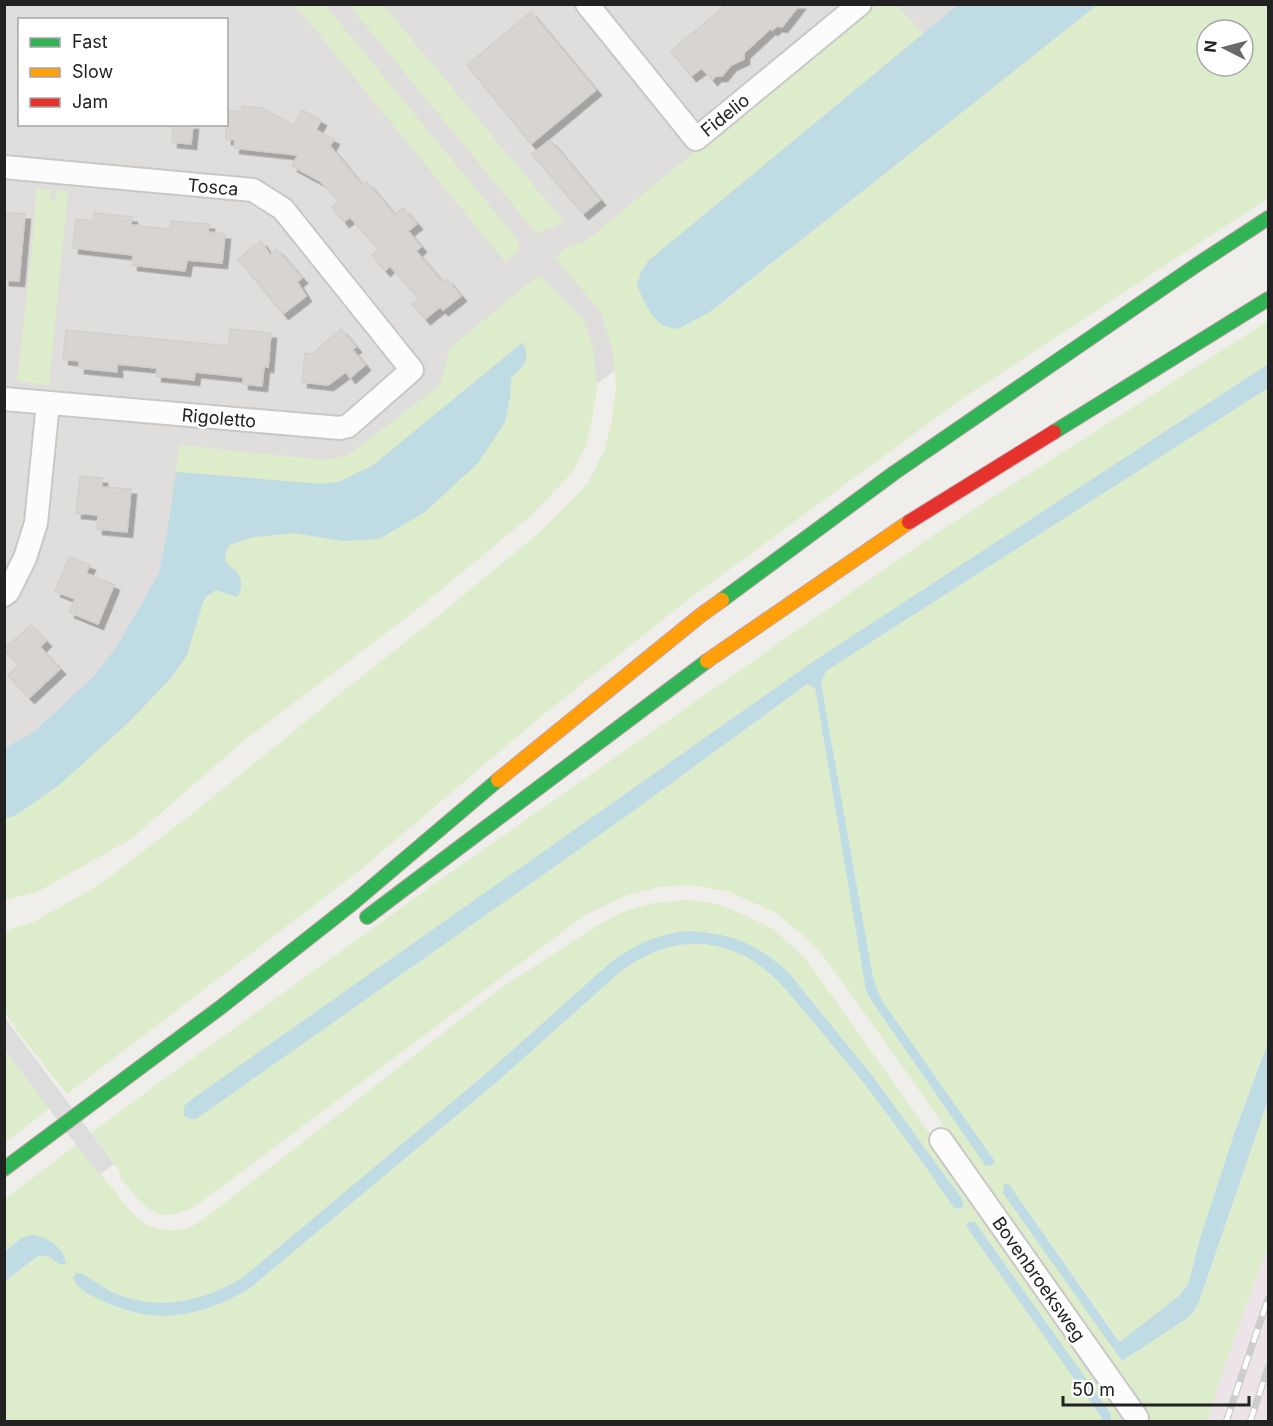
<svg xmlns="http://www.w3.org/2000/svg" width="1273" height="1426" font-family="Inter,sans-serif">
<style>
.residential{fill:#dfdedc;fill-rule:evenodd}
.railway{fill:#ede4e9}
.grass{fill:#ddeccb;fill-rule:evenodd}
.water{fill:#bfdbe3}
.pier{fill:#dedddd}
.building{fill:#d7d4d2;stroke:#d3d0cc;stroke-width:1.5;filter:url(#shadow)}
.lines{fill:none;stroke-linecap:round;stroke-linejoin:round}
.street-casing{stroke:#c9c8c7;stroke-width:26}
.fast-casing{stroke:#c5a2ac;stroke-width:16}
.slow-casing{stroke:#c5a2ac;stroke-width:16}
.jam-casing{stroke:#c5a2ac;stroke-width:16}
.street{stroke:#fdfcfc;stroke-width:22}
.fast{stroke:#30b455;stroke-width:14}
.slow{stroke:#ff9f0a;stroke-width:14}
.jam{stroke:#e5322d;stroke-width:14}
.rail-casing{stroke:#ccc;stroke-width:7}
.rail{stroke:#fff;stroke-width:4.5;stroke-dasharray:14;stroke-linecap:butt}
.labels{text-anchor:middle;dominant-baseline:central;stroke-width:4.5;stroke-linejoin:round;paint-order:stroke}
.street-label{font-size:18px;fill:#222;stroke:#fff}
</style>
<defs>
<filter id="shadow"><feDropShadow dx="5.5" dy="5.5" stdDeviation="0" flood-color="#0004"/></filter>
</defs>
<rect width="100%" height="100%" fill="#f0eeeb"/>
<!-- residential -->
<path class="residential" d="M5 5H1140L5 796ZM20 20H226V124H20Z"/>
<!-- railway -->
<path class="railway" d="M1268 1246V1421L1207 1422 1235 1336Z"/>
<!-- grass -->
<g class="grass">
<path d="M295 5H325L517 239 520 250 505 262Z"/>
<path d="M349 5H383L564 222 537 234Z"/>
<path d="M874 5H897L923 34 648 261 711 312 1097 5H1268V198L960 400 685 602 539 718 359 871 67 1094 17 1031 5 1012 4 931 32 923 102 883 198 809 347 688 427 625 540 532 588 483 604 451 611 425 616 387 612 348 601 312 555 258 564 249 587 240ZM1207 30H1243V66H1207Z"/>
<path d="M36 189 50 190 49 199H56L57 190 65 191 68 193 49 385 17 381 33 238Z"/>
<path d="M539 275 583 318 594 352 597 386 592 421 586 445 573 472 527 519 415 611 246 739 131 839 39 891 5 900V818L15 816 203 602 207 596 237 572C224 561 223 562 229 545L254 537 294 533 343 541 478 463 505 422 510 397 511 378 524 365 372 466 338 482 321 484 176 472 179 445 323 460 347 456 439 386 451 347Z"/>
<path d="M1268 321V364L811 663 192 1099 184 1106 190 1119H196L628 815 807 684 815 688 866 990 871 1000 985 1165 990 1166 994 1160 883 1002 876 987 872 972 821 683 826 671 1268 388V1042L1234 1134 1201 1235 1188 1283 1180 1295 1121 1341 1119 1340 1008 1183 1122 1361 1186 1319 1193 1313 1199 1303 1268 1100V1246L1235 1336 1207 1421H1147L903 1067 824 957 806 938 776 913 730 892 691 885 659 887 625 896 585 915 197 1205C155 1229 144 1206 119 1176L121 1173 91 1133 164 1079 444 877 932 536Z"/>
<path d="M687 900 713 903 733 910 774 929 808 962 1120 1402 1122 1421H1111V1415L1109 1411 975 1222 968 1229 1104 1421H5V1281L38 1256H48L66 1263V1259L56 1245 22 1238 5 1251V1199L76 1145C88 1159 100 1174 112 1188 130 1210 141 1232 174 1230 177 1230 180 1230 183 1230 197 1226 218 1208 230 1199L501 988 595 927 620 913 653 903ZM708 932C742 938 763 950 789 973L874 1078 962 1199 964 1205 958 1209 954 1208C934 1179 914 1150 893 1122 869 1088 842 1057 816 1025 793 999 772 968 740 954 697 934 656 945 620 972L498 1081 250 1288C212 1311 179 1320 135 1312 127 1311 115 1308 108 1303 98 1295 89 1283 80 1273 91 1278 101 1286 112 1292 157 1312 202 1302 242 1278L489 1071 611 962 628 950Z"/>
<path d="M5 1051 50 1108 5 1143Z"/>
</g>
<!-- water -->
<g class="water">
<path d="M959 4 1097 5 710 312 678 329C673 328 667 327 663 325 650 318 643 298 637 286L641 272 648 261Z"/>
<path d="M523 342C530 361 525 364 511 378L510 397 505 422 478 463 425 512 379 539 343 541 294 533 254 537 229 545C228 549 224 555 225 559 226 565 231 567 235 570 243 578 243 588 237 597L216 590 207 596 203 602 187 655 172 677 128 723 59 785 15 816 5 818V748L34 732 93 677 118 645 159 573 168 527 176 472 321 484 338 482 372 466Z"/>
<path d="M1268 364V388L826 671 821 683 872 972 876 987 883 1002 994 1160V1164L990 1166 985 1165 871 1000 866 990 815 688 807 684 628 815 196 1119H190L184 1116V1106L192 1099 811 663Z"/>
<path d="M687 931C732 933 756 943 789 973L874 1078 962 1199 964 1206 958 1209 954 1208C934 1179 914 1150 893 1122 869 1088 842 1057 816 1025 793 999 772 968 740 954 697 934 656 945 620 972L498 1081 250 1288C201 1318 153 1326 101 1300 90 1295 77 1289 73 1278L76 1273H80C91 1278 101 1286 112 1292 157 1312 202 1302 242 1278L489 1071 611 962C637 943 656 935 687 931Z"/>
<path d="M1268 1042V1100L1199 1302 1193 1313 1186 1319 1122 1361 1003 1193 1004 1185 1008 1183 1118 1340 1121 1341 1180 1295 1188 1284 1201 1235 1234 1134Z"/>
<path d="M968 1222H975L1109 1411 1111 1415V1421H1104L968 1229 966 1224Z"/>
<path d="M32 1235C46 1235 65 1249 66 1263L61 1265 48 1256H38L5 1281V1251L22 1238Z"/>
</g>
<!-- pier -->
<path class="pier" d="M5 1018 114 1164 99 1175 5 1050Z"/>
<!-- building -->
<g class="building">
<path d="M727 4H800L782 27 777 26 772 30 771 28 744 53V59L731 65 722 76H716L712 80 702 68 691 76 671 51Z"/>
<path d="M531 12 596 90 531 144 467 65Z"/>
<path d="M242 106 262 108 294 125 302 110 321 120 316 130 334 139 330 146 357 179 363 185 367 182 395 215 403 208 417 224 408 231 421 247 416 251 443 283 447 279 461 296 443 310 440 307 425 319 412 304 419 299 390 266 385 271 372 255 379 250 350 217 344 222 332 207 339 201 320 181 292 166 298 155 234 148 235 140 226 139V110L241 112Z"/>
<path d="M173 124H193L191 144 172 142Z"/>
<path d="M550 140 600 200 583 214 532 154Z"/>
<path d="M4 212 25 214 19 281 4 280Z"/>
<path d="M94 213 132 217 131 225 170 229 171 221 209 224 208 232 225 234 222 263 187 260 185 271 132 265 133 255 73 248 76 219 93 221Z"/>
<path d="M261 241 270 255 277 249 302 278 297 282 306 296 283 314 238 259Z"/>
<path d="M230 329 271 333 268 367 264 366 262 386 243 384V377L195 372 194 380 156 376 157 368 117 364V372L79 368V361L63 359 66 330 229 346Z"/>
<path d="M341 329 356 347 352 349 365 365 350 378 346 372 328 385 302 382 305 353 312 354Z"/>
<path d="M80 476 102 478V487L131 489 127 532 97 529 98 515 76 513Z"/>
<path d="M69 557 90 565 86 573 114 585 98 624 69 612 75 599 55 591Z"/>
<path d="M31 625 46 641 40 647 60 669 29 698 8 675 18 666 4 649Z"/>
</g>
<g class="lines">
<!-- street casing -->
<g class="street-casing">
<g id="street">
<path d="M587 4 696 139 860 4"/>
<path d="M4 167 253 190 283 209 412 370 348 426 340 428 4 399"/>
<path d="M4 595 8 592 25 558 36 523 48 403"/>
<path d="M941 1140 1137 1418 1136 1422"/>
</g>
</g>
<!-- fast casing -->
<g class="fast-casing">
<g id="fast">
<path d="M1054 432 1268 299"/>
<path d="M722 600 894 473 1195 266 1268 218"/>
<path d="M367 917 707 661"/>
<path d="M4 1169 221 1007 353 903 498 780"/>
</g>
</g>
<!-- slow casing -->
<g class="slow-casing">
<g id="slow">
<path d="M707 661 909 522"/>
<path d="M498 780 701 615 722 600"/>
</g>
</g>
<!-- jam casing -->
<g class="jam-casing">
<path id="jam" d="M909 522 1054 432"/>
</g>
<!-- street -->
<use href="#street" class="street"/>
<!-- fast -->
<use href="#fast" class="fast"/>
<!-- slow -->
<use href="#slow" class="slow"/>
<!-- jam -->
<use href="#jam" class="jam"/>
<!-- rail casing -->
<g class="rail-casing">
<g id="rail">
<path d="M1226 1422 1268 1299"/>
<path d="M1250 1422 1268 1368"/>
</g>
</g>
<!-- rail -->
<use href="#rail" class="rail"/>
</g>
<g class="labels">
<!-- street labels -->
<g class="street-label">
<text transform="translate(725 115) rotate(-39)">Fidelio</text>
<text transform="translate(213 187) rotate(5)">Tosca</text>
<text transform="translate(219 418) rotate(5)">Rigoletto</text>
<text transform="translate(1039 1279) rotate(55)">Bovenbroeksweg</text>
</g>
</g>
<!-- border -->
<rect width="1273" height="1426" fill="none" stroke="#222222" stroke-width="12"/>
<!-- legend -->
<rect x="18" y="18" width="210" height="108" fill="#ffffff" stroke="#a7a7a7" stroke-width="1.5"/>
<rect x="30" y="38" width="30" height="9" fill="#30b455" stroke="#a7a7a7" stroke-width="1.5"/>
<text x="72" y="48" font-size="18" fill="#222222">Fast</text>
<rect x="30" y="68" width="30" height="9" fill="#ff9f0a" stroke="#a7a7a7" stroke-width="1.5"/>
<text x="72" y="78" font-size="18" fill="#222222">Slow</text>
<rect x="30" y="98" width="30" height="9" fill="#e5322d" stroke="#a7a7a7" stroke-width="1.5"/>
<text x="72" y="108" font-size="18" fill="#222222">Jam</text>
<!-- north arrow -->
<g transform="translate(1225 48) rotate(276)"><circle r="28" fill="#ffffff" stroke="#a7a7a7" stroke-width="1.5"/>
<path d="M0-4.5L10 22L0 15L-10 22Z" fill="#6a6968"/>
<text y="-9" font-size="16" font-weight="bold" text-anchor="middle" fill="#222222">N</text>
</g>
<!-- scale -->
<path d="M1063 1396v9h186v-9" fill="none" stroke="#222222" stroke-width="3"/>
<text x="1072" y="1396" font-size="18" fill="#222222" stroke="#ffffff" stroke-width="4.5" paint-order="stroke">50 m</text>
</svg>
